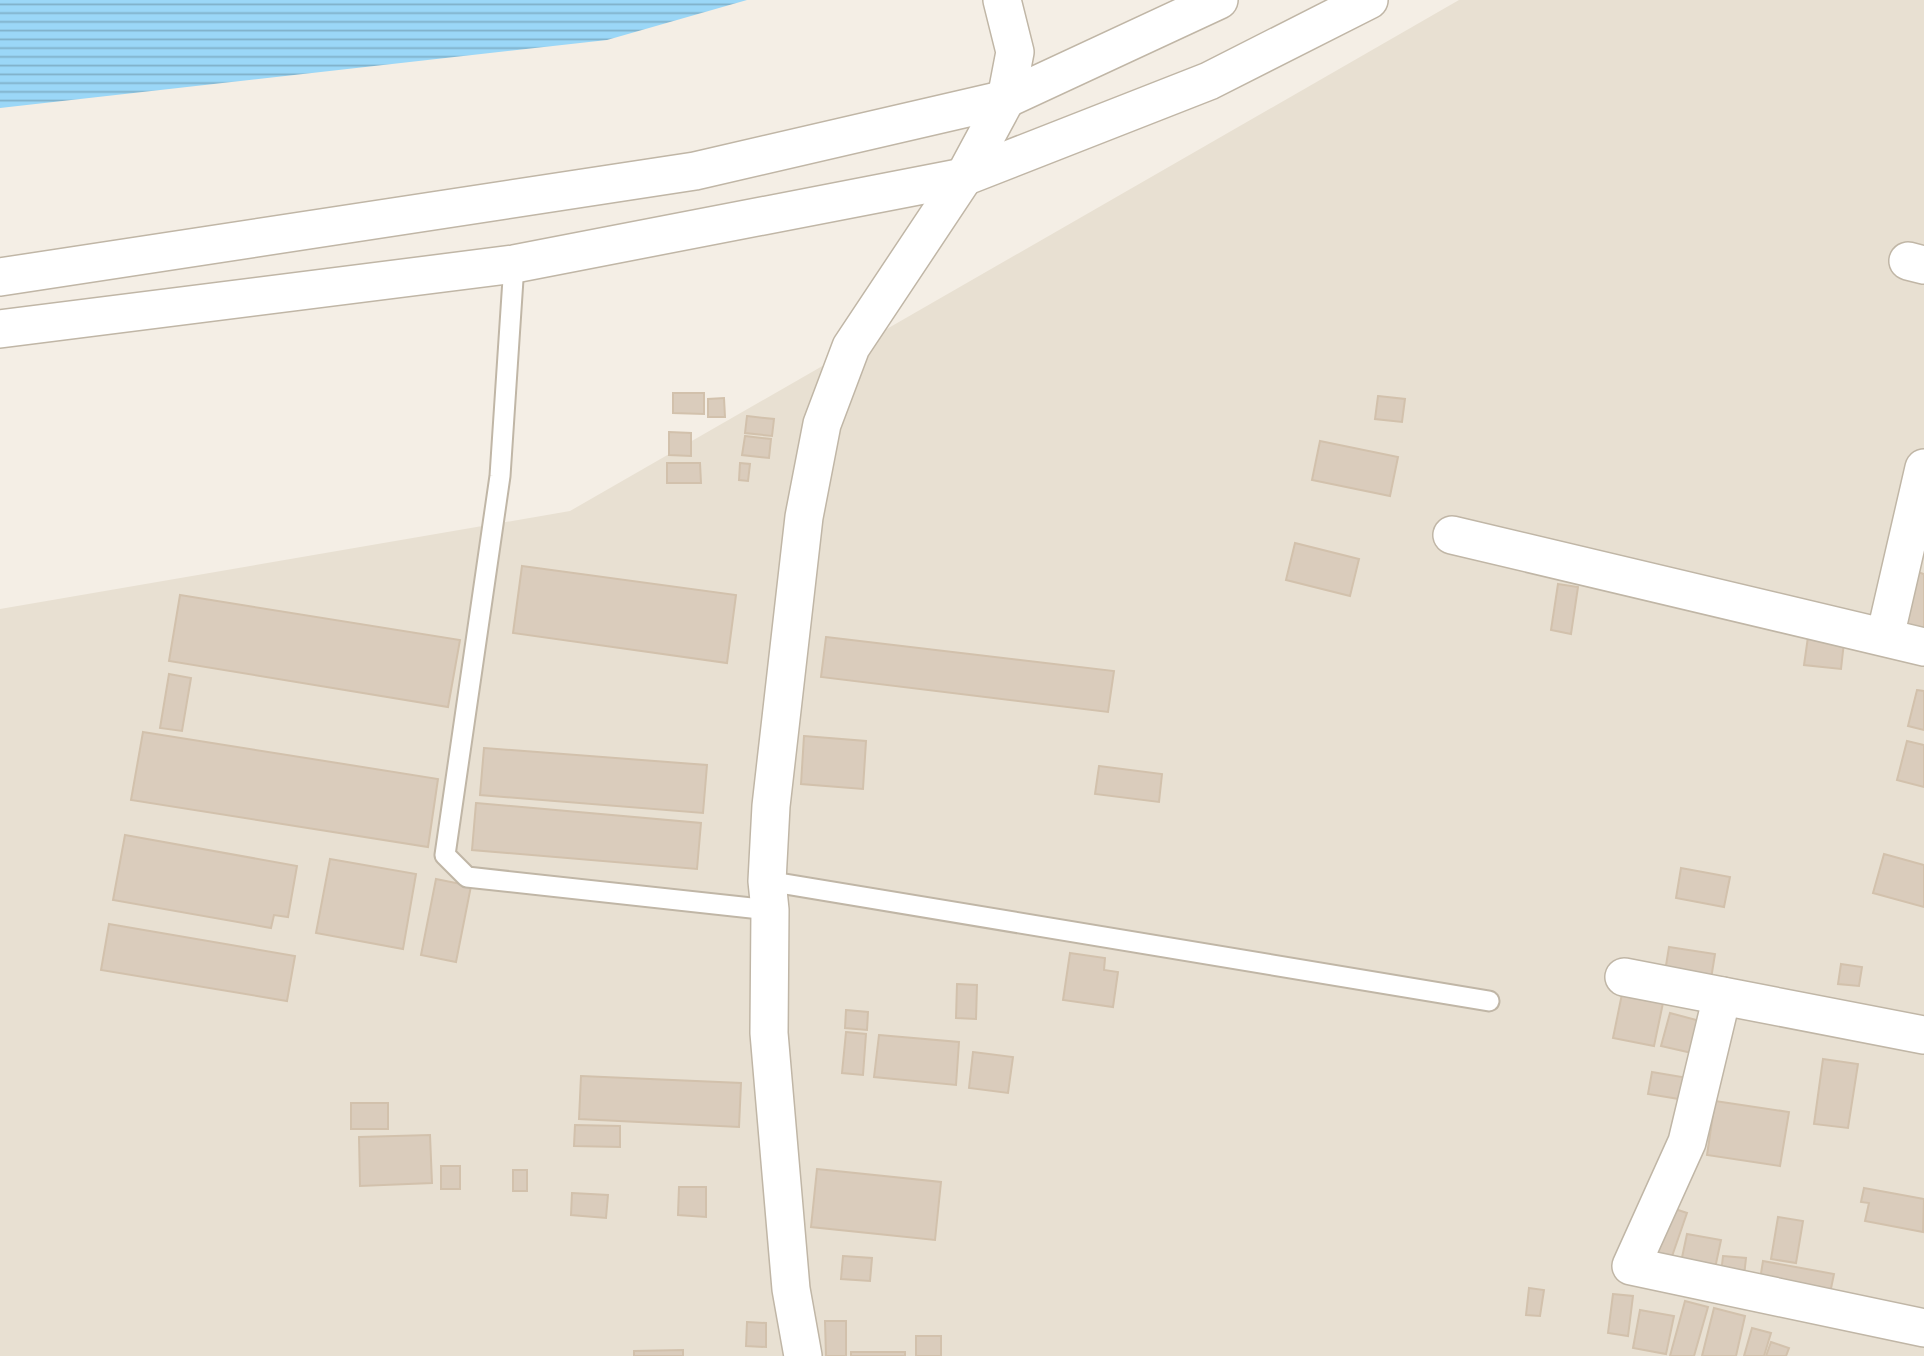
<svg xmlns="http://www.w3.org/2000/svg" width="1924" height="1356" font-family="'Titillium Web',sans-serif">
<style>
.residential{fill:#e8e0d2}
.water{fill:url(#water-rules)}
.building{fill:#daccbc;stroke:#d2c1ac;stroke-width:2}
.lines{fill:none;stroke-linecap:round;stroke-linejoin:round}
.lane-casing{stroke:#c0b6a6;stroke-width:23}
.street-casing{stroke:#c0b6a6;stroke-width:40}
.lane{stroke:#fff;stroke-width:19}
.street{stroke:#fff;stroke-width:37}
</style>
<defs>
<pattern id="water-rules" width="6" height="5" patternUnits="userSpaceOnUse" patternTransform="scale(1.75)"><rect width="6" height="5" fill="#9bd7f7"/><path d="M0 2.5h6" fill="none" stroke="#80b0c9"/></pattern>
</defs>
<rect width="100%" height="100%" fill="#f4eee5"/>
<!-- residential -->
<path class="residential" d="M1459 0H1924V1356H0V609L570 511Z"/>
<!-- water -->
<path class="water" d="M0 0H747L607 40 0 108Z"/>
<!-- building -->
<g class="building">
<path d="M673 393H704V414L673 413Z"/>
<path d="M1378 396 1405 399 1402 422 1375 419Z"/>
<path d="M724 398 725 417H708V399Z"/>
<path d="M747 416 774 419 772 436 745 433Z"/>
<path d="M669 432 691 433V456L669 455Z"/>
<path d="M745 436 771 439 769 458 742 455Z"/>
<path d="M1320 441 1398 457 1390 496 1312 480Z"/>
<path d="M667 463H700L701 483H667Z"/>
<path d="M740 463 750 464 748 481 739 480Z"/>
<path d="M1295 543 1359 559 1350 596 1286 580Z"/>
<path d="M522 566 736 595 727 663 513 633Z"/>
<path d="M1917 572 1924 574V633L1905 629Z"/>
<path d="M1558 584 1578 587 1571 634 1551 630Z"/>
<path d="M180 595 460 640 448 707 169 661Z"/>
<path d="M826 637 1114 671 1108 712 821 677Z"/>
<path d="M1808 637 1844 642 1841 669 1804 665Z"/>
<path d="M169 674 191 678 182 731 160 728Z"/>
<path d="M1917 690 1924 691V730L1908 726Z"/>
<path d="M143 732 438 779 428 847 131 800Z"/>
<path d="M804 736 866 741 863 789 801 784Z"/>
<path d="M1907 741 1924 745V787L1897 780Z"/>
<path d="M484 748 707 765 703 813 480 795Z"/>
<path d="M1099 766 1162 774 1159 802 1095 794Z"/>
<path d="M476 803 701 823 697 869 472 850Z"/>
<path d="M125 835 297 866 288 917 274 915 271 928 113 900Z"/>
<path d="M1884 854 1924 865V907L1873 893Z"/>
<path d="M330 859 416 874 403 949 316 933Z"/>
<path d="M1681 868 1730 877 1724 907 1676 898Z"/>
<path d="M436 879 471 886 456 962 421 955Z"/>
<path d="M109 924 295 956 287 1001 101 970Z"/>
<path d="M1669 947 1715 954 1710 985 1664 978Z"/>
<path d="M1070 953 1105 958 1104 970 1118 972 1113 1007 1063 1000Z"/>
<path d="M1841 964 1862 967 1859 986 1838 984Z"/>
<path d="M957 984 977 985 976 1019 956 1018Z"/>
<path d="M1622 994 1663 1003 1654 1046 1613 1038Z"/>
<path d="M846 1010 868 1012 867 1030 845 1028Z"/>
<path d="M1670 1013 1700 1021 1692 1053 1661 1046Z"/>
<path d="M846 1032 866 1034 863 1075 842 1073Z"/>
<path d="M879 1035 959 1042 956 1085 874 1077Z"/>
<path d="M973 1052 1013 1057 1008 1093 969 1088Z"/>
<path d="M1823 1059 1858 1064 1848 1128 1814 1124Z"/>
<path d="M1652 1072 1688 1078 1685 1100 1648 1094Z"/>
<path d="M581 1076 741 1083 739 1127 579 1119Z"/>
<path d="M1715 1101 1789 1112 1780 1166 1707 1155Z"/>
<rect x="351" y="1103" width="37" height="26"/>
<path d="M575 1125 620 1126V1147L574 1146Z"/>
<path d="M430 1135 432 1183 360 1186 359 1137Z"/>
<rect x="441" y="1166" width="19" height="23"/>
<path d="M817 1169 941 1182 935 1240 811 1227Z"/>
<rect x="513" y="1170" width="14" height="21"/>
<path d="M679 1187H706V1217L678 1215Z"/>
<path d="M1864 1188 1924 1199 1923 1232 1865 1221 1869 1203 1861 1202Z"/>
<path d="M572 1193 608 1195 606 1218 571 1215Z"/>
<path d="M1672 1208 1687 1213 1670 1262 1655 1257Z"/>
<path d="M1778 1217 1803 1221 1796 1263 1771 1259Z"/>
<path d="M1687 1234 1721 1240 1714 1273 1680 1267Z"/>
<path d="M843 1256 872 1258 870 1281 841 1279Z"/>
<path d="M1723 1256 1746 1258 1744 1276 1721 1274Z"/>
<path d="M1763 1261 1834 1274 1829 1298 1759 1286Z"/>
<path d="M1529 1288 1544 1290 1540 1316 1526 1315Z"/>
<path d="M1613 1294 1633 1296 1628 1336 1608 1333Z"/>
<path d="M1685 1301 1708 1307 1694 1356H1670Z"/>
<path d="M1714 1308 1745 1316 1736 1356H1702Z"/>
<path d="M1640 1310 1674 1316 1666 1354 1633 1348Z"/>
<path d="M825 1321H846V1356H826Z"/>
<path d="M747 1322 766 1323V1347L746 1346Z"/>
<path d="M1752 1328 1771 1333 1764 1356H1744Z"/>
<rect x="916" y="1336" width="25" height="20"/>
<path d="M1771 1342 1789 1348 1786 1356H1766Z"/>
<path d="M683 1350V1356H634V1351Z"/>
<rect x="851" y="1352" width="54" height="4"/>
</g>
<g class="lines">
<!-- lane casing -->
<g class="lane-casing">
<g id="lane">
<path d="M514 264 500 476 445 855 467 877 770 910"/>
<path d="M767 881 1489 1001"/>
</g>
</g>
<!-- street casing -->
<g class="street-casing">
<g id="street">
<path d="M1908 261 1924 265"/>
<path d="M0 277 695 171 1006 99 1219 0"/>
<path d="M0 329 514 264 964 177 1209 81 1369 0"/>
<path d="M1452 535 1924 647"/>
<path d="M1885 637 1924 468"/>
<path d="M1624 977 1924 1035"/>
<path d="M1722 996 1687 1142 1631 1266 1924 1328"/>
<path d="M803 1356 791 1289 769 1033 770 910 767 881 771 806 804 517 822 424 851 347 964 177 1006 99 1015 52 1002 0"/>
</g>
</g>
<!-- lane -->
<use href="#lane" class="lane"/>
<!-- street -->
<use href="#street" class="street"/>
</g>
</svg>
